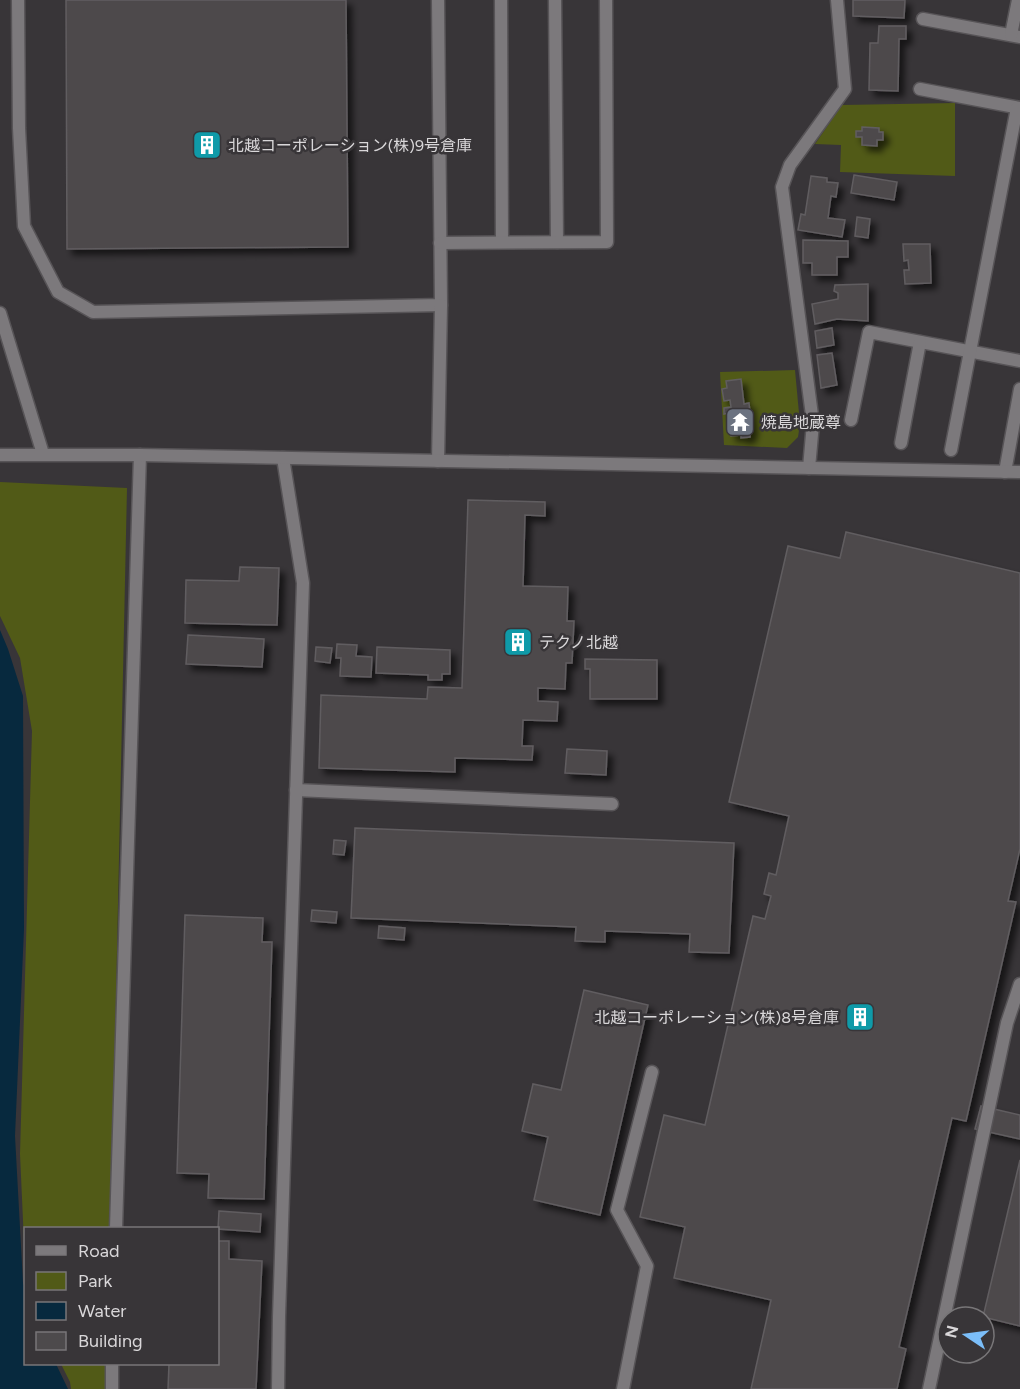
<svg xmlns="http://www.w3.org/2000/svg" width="1020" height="1389" font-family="Figtree,'Noto Sans JP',sans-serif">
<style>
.green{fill:#515a17}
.water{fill:#07293e}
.building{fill:#4d4a4c;stroke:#615d60;stroke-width:1.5;filter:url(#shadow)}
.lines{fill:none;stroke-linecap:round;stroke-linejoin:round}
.service-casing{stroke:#575457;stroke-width:15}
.minor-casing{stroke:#575457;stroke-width:15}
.tertiary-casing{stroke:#575457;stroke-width:15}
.service{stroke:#7c797c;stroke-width:12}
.minor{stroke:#7c797c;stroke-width:12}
.tertiary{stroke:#7c797c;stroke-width:12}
.labels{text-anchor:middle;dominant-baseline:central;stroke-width:5;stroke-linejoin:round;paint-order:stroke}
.poi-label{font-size:16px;fill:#d9d7d9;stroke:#383538;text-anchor:start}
</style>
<defs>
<filter id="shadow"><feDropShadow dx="5.5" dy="5.5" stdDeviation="3" flood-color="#0009"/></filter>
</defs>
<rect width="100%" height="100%" fill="#383538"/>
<!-- green -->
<g class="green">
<path d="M955 103V176L840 172 841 145 815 144 842 105Z"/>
<path d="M795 370 800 424 798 437 787 448 724 445 720 372Z"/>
<path d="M0 482 127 488 111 1228H26L25 1265 20 1154 32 731 20 658 0 616Z"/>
<path d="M61 1364H108L107 1389H71L70 1382Z"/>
</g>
<!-- water -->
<path class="water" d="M0 630 8 649 23 696 24 929 15 1136 23 1283 26 1290V1364H56L68 1389H0Z"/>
<!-- building -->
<g class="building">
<path d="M66 0H346L348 247 67 249Z"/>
<path d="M853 0H905L904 18 853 16Z"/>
<path d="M879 26H906V39H899L898 91 869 90 870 43H878Z"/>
<path d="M862 127 879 128V132H883V140H877V146L862 145V137H856V131H862Z"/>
<path d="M854 175 897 182 894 200 851 193Z"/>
<path d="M811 176 827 178V182L838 183 836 197 831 196 828 218 845 220 842 237 798 230 801 214 805 215Z"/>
<path d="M857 217 870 219 868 238 855 236Z"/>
<path d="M803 240 848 241V257H837V275H812V263H803Z"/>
<path d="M903 244H930L931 283 905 284 904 270H909L908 260 904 261Z"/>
<path d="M868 284V321L837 319 815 324 812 304 838 299V293L834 291 835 285Z"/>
<path d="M832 328 834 345 817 348 815 331Z"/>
<path d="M832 353 837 385 821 388 817 355Z"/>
<path d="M741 379 744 404 749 403 752 431H750V437L741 438V435L731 436 729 413 724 414V408L731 407 730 400 724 401 722 389 727 388 726 381Z"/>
<path d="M468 500 545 502V516L525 515 523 586 568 587 567 621H574L572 663H566L565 689 538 688V701L558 702 557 721 523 720 522 746H533L532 760 455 758V772L319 768 321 695 427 699 428 687 462 688Z"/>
<path d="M846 532 1020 573V849L1008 901 1016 902 966 1121 952 1118 899 1347 906 1349 897 1389H751L771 1300 674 1278 685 1227 640 1217 664 1115 705 1125 753 916 765 919 771 896 764 894 769 873 776 875 789 816 729 802 788 546 840 558Z"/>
<path d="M240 567 279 568 277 625 185 623 186 580 239 581Z"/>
<path d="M188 635 264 639 262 667 186 664Z"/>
<path d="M337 644 357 645 356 656 372 657 371 677 340 676 341 658H336Z"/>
<path d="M316 647 332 648 330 663 315 661Z"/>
<path d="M377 647 450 650V674H442V680H428V675L376 673Z"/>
<path d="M585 659 657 660V699H590V669H585Z"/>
<path d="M567 749 607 751 606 775 565 773Z"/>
<path d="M355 828 734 843 729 953 689 952 690 934 605 931V942L575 941 576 927 351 918Z"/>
<path d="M334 840 346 841 344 855 333 854Z"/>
<path d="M312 910 337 912 336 923 311 921Z"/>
<path d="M185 915 263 918 262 942H272L264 1199 208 1198 209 1174 177 1173Z"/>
<path d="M379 926 405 928 404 940 378 938Z"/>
<path d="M584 990 648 1005 600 1215 534 1200 548 1137 522 1131 533 1084 561 1090Z"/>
<path d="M981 1106 1020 1115V1139L975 1129Z"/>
<path d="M1020 1160V1326L983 1317Z"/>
<path d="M219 1211 261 1214 260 1232 218 1229Z"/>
<path d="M218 1241H229V1259L262 1261 256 1389H168L169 1364H218Z"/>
</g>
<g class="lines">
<!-- service casing -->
<g class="service-casing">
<g id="service">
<path d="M18 0 19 128 24 226 58 292 93 312 441 305 438 0"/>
<path d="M501 0 502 242"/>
<path d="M555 0 557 242"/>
<path d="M923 19 1020 37"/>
<path d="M1011 35 1018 0"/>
<path d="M920 89 1020 108"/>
<path d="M440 243 607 242 606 0"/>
<path d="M851 420 869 332 1020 361"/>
<path d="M901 443 920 342"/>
<path d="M951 450 1017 108"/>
<path d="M438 461 441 305"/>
<path d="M1005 472 1020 389"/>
<path d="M296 790 612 804"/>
<path d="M116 1228 140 455"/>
<path d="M112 1389V1364"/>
<path d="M278 1389 279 1317 303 583 283 458"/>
<path d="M623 1389 647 1266 617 1210 652 1072"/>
<path d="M929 1389 1007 1023 1020 984"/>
</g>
</g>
<!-- minor casing -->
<g class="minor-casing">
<g id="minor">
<path d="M0 313 43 454"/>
<path d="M809 468 813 423 782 187 790 165 845 89 837 0"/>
</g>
</g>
<!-- tertiary casing -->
<g class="tertiary-casing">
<path id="tertiary" d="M0 455H140L1020 472"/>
</g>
<!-- service -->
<use href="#service" class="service"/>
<!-- minor -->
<use href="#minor" class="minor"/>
<!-- tertiary -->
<use href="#tertiary" class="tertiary"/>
</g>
<!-- icons -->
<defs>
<g id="building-square" transform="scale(1.5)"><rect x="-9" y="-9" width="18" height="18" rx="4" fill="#0f9aa8" stroke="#383538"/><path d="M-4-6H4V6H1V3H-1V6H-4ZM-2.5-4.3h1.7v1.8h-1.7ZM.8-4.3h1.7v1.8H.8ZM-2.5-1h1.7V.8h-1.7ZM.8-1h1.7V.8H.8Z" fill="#fff"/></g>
<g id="temple-square" transform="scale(1.5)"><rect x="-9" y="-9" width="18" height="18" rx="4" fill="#6b7280" stroke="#383538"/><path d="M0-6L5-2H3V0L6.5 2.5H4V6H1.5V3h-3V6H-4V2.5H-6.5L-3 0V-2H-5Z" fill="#fff"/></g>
</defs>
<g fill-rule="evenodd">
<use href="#building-square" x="207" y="145"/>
<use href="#temple-square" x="740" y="422"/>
<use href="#building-square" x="518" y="642"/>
<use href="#building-square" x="860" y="1017"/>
</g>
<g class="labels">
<!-- poi labels -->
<g class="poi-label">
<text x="228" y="145">北越コーポレーション(株)9号倉庫</text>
<text x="761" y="422">焼島地蔵尊</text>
<text x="539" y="642">テクノ北越</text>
<text x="839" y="1017" text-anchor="end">北越コーポレーション(株)8号倉庫</text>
</g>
</g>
<!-- legend -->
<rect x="24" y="1227" width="195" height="138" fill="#383538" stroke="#787678" stroke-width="1.5"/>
<rect x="36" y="1246" width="30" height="9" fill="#7c797c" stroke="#787678" stroke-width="1.5"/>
<text x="78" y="1257" font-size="18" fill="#d9d7d9">Road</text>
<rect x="36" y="1272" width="30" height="18" fill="#515a17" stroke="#787678" stroke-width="1.5"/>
<text x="78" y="1287" font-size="18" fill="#d9d7d9">Park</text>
<rect x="36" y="1302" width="30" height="18" fill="#07293e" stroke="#787678" stroke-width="1.5"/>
<text x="78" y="1317" font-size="18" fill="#d9d7d9">Water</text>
<rect x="36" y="1332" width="30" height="18" fill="#4d4a4c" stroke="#787678" stroke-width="1.5"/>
<text x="78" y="1347" font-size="18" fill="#d9d7d9">Building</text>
<!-- north arrow -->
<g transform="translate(966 1335) rotate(283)"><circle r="28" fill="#383538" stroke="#787678" stroke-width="1.5"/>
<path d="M0-4.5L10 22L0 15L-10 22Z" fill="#7bbef9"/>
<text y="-9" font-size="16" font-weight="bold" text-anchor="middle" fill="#d9d7d9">N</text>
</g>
</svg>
